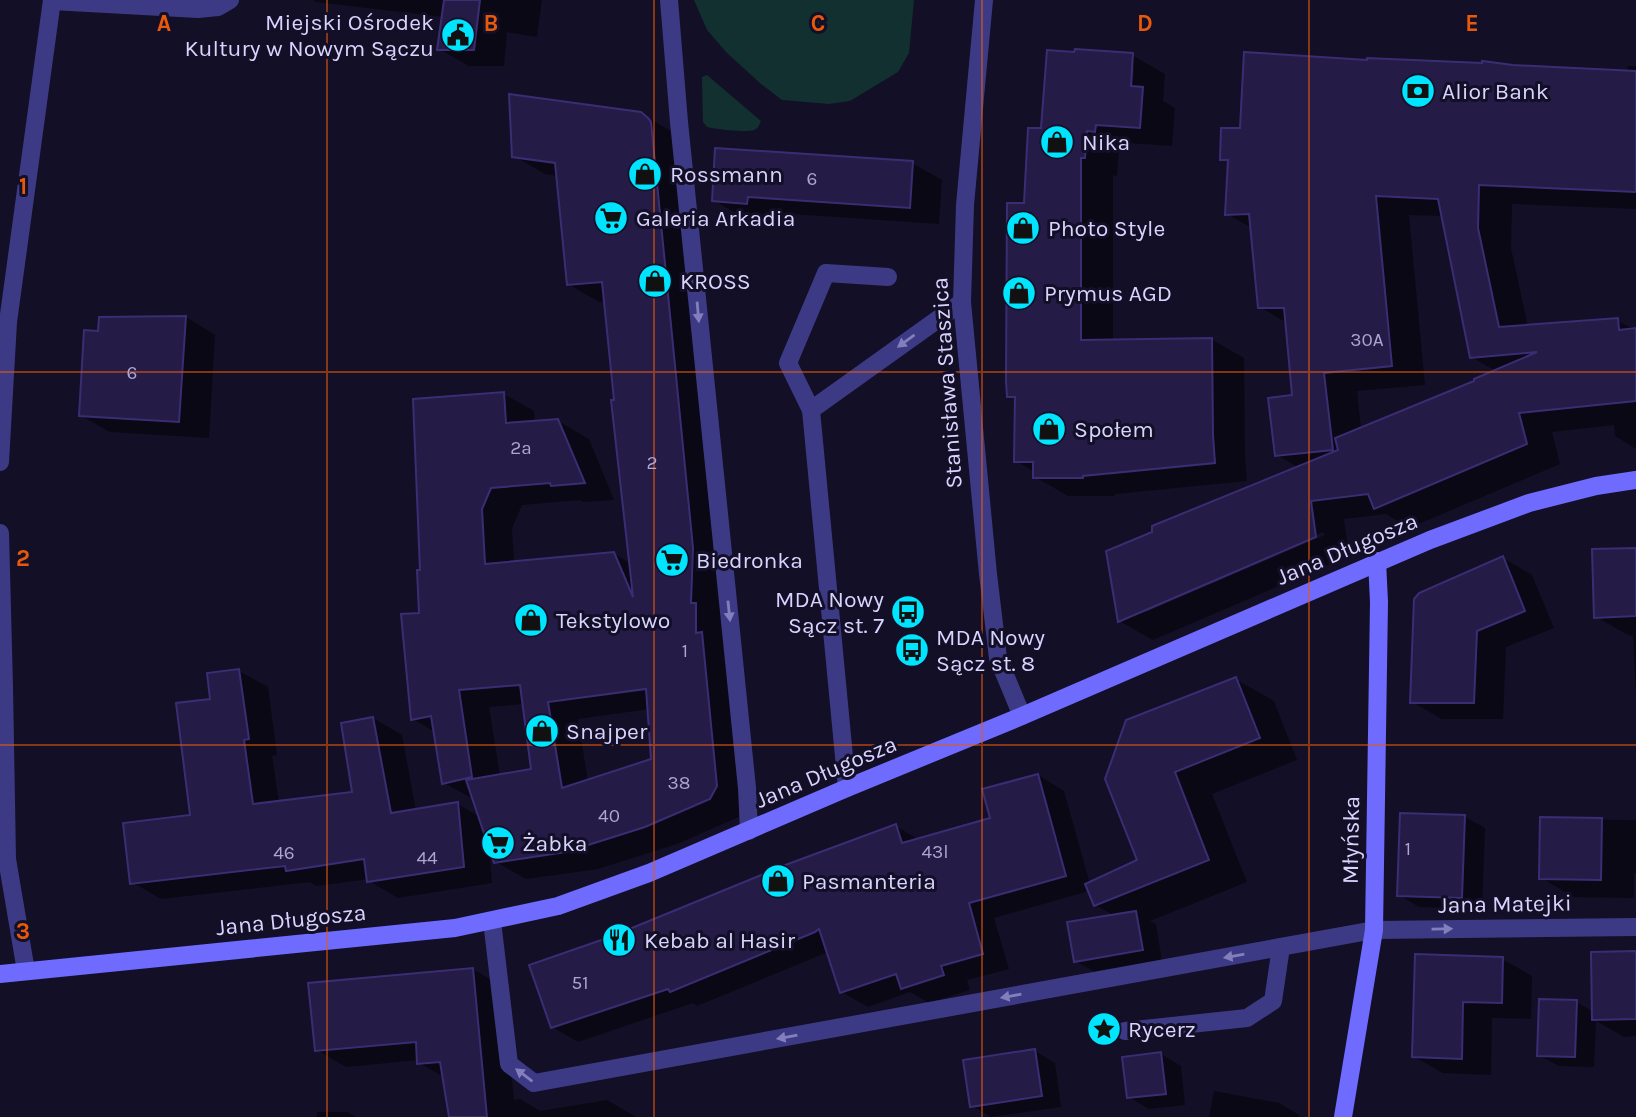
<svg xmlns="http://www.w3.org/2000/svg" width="1636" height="1117" font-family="Karla,sans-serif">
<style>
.green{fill:#12302f}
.shadow{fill:#0007;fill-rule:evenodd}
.building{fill:#241b47;stroke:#3b2d73;stroke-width:2;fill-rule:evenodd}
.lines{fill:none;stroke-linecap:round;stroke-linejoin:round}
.lane{stroke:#3d3a85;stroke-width:18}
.street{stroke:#3d3a85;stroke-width:18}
.secondary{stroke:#6f6bff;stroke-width:18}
.oneway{fill:#837fbc}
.grid{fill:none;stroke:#e8590c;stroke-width:2;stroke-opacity:0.55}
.labels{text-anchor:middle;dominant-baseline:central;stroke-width:6;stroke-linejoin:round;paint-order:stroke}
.number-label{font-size:19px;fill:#aca6d1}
.poi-label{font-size:23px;fill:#d9d4ff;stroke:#130f26;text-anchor:start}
.street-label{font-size:23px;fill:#d9d4ff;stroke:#130f26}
.grid-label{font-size:23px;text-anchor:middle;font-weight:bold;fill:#e8590c;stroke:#130f26;stroke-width:6;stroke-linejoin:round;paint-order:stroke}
</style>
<rect width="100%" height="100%" fill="#130f26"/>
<!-- green -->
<g class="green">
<path d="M694 0H914L909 53 898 72 850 101 829 104 782 100 761 84 727 53 707 30Z"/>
<path d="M707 75 761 121C759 125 759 128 754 130 747 133 715 129 707 127L703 122 702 83V77Z"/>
</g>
<!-- shadow -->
<g class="shadow">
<path d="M313 0H542L537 37 507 32 504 66H469L439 49 444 17 316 2Z"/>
<path d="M1132 55 1165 74 1163 101 1175 108 1172 146 1128 143 1127 149H1119L1117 176 1113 175V341L1211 339 1244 358 1245 454 1247 481 1115 494V496H1068L1035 477V472L1016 461 1017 400 1009 396 1026 205 1043 130ZM1130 69H1134L1132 95H1128Z"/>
<path d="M1369 61 1627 72 1628 66H1636V209L1512 204 1511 248 1528 327 1617 320 1629 327H1636V449L1615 436 1614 425 1552 432 1560 464 1409 528 1386 514 1344 519 1349 556 1153 640 1119 621 1299 468 1277 455 1294 397 1287 323 1260 307 1252 228 1227 214 1230 163 1222 159 1241 130ZM1409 215 1443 216 1471 357 1496 371 1476 382 1361 429 1357 391 1425 385ZM1323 532 1325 535 1146 612V608Z"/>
<path d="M641 114 673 132 741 816 677 844 598 869 526 879 496 862 489 846 492 883 398 898 369 881V879L316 886 310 882 161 899 132 882 192 816 212 700 239 671 268 687 277 755 272 756 279 803 354 793 373 718 402 735 416 811 458 804 480 817 475 800 444 783 435 732 413 719 421 614 422 572 504 394 534 411 535 423 558 421 589 439 614 500 583 502 580 500 522 505 512 528 514 563 614 553 631 564 606 301 599 302 568 284 558 176 545 174 514 156ZM524 704 533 771 500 776 489 707ZM649 709 653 760 588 782 578 719Z"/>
<path d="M912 163 942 180 939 224 777 213 776 220 743 217 713 200Z"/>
<path d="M186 317 215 335 209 438 110 432 80 415 100 333Z"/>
<path d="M1636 550V694L1633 636H1630L1596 617Z"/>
<path d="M1503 558 1532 575 1554 628 1506 647 1503 719H1442L1412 702Z"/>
<path d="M1235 679 1274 701 1297 760 1212 794 1247 882 1150 921 1156 924 1162 961 1095 972 1075 961 1115 916 1095 905 1089 891 994 918 1009 969 967 980 970 990 929 1003 910 992 868 1007 842 992 828 952 697 1006 693 1003 578 1042 552 1027 610 939 896 826 919 840 992 819 1038 775 1064 791 1090 884 1139 861 1106 779Z"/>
<path d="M1465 817 1485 828 1482 909 1419 907 1399 895Z"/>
<path d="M1541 819 1636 820V873H1634V898L1574 897 1541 878Z"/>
<path d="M1636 953V1036L1624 1037 1596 1021 1594 1067 1559 1066 1538 1055 1576 1002 1594 1012Z"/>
<path d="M1417 956 1502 959 1532 976 1531 1019 1492 1018 1491 1075 1443 1073 1413 1056Z"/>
<path d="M473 969 503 987 514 1100 520 1099 540 1111 607 1100 636 1117H451L444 1077 419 1063V1060L346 1067 317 1050Z"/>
<path d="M1035 1051 1055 1063 1061 1107 991 1117 971 1105Z"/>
<path d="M1161 1054 1181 1066 1185 1105 1149 1109 1129 1097Z"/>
<path d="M1214 1091 1279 1103 1299 1115V1117H1209Z"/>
<path d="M317 1112H347L356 1117H317Z"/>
</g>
<!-- building -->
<g class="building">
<path d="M444 0H480L474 50H437Z"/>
<path d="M1075 49 1133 53 1131 86 1143 87 1140 128 1096 125 1095 132 1087 131 1085 158H1081V340L1212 338 1213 435 1215 463 1083 476V478H1033V462H1014L1015 397H1007L1006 381 1007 203H1024L1028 128H1041L1047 50 1074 52Z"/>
<path d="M1244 52 1367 60V58L1482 63V61L1513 65 1636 71V192L1479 185 1478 228 1499 327 1618 318 1619 330 1636 328V401L1519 413 1527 444 1374 509 1368 494 1311 501 1316 537 1118 622 1106 551 1152 532V526L1338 450 1335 438 1474 381V379L1537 352 1470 358 1438 199 1376 196 1392 366 1324 373 1333 450 1275 456 1268 398 1292 395 1284 308H1258L1249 214 1225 215 1228 160H1220L1221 128H1240Z"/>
<path d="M509 94 641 112 648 118 651 122 693 548 691 603H696V633L702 632 717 786 710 799 645 827 566 852 494 863 466 780 531 769 520 685 459 690 472 777 442 784 431 716 411 720 401 614 419 613 417 570H420L413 399 504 392 506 423 558 419 585 483 551 486 550 483 491 488 482 509 485 564 614 552 633 597 611 400H614L602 282 567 285 555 163 512 157ZM646 689 651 759 562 788 548 702Z"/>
<path d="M715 148 913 161 910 208 748 197 747 204 712 201Z"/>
<path d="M186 316 179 422 79 416 84 330 98 331 99 317Z"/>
<path d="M1636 548V616L1594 618 1592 549Z"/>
<path d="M1503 556 1525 611 1477 631 1474 703H1410L1414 599 1419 593Z"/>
<path d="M239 669 249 739 244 740 253 804 352 792 341 723 373 717 391 813 458 802 464 867 367 882 364 859 286 871 285 866 130 884 123 823 190 815 176 703 210 699 207 673Z"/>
<path d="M1236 677 1260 738 1175 772 1209 860 1094 906 1085 884 1137 860 1105 779 1126 720Z"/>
<path d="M1038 774 1066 876 969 903 983 954 941 966 944 975 901 989 896 974 840 993 819 929 815 932 670 992 668 989 551 1028 529 965 610 937 788 864 896 824 902 843 990 818 982 789Z"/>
<path d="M1400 813 1465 815 1462 898 1397 896Z"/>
<path d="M1540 817 1602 818 1601 880 1539 879Z"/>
<path d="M1136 911 1143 950 1074 962 1067 922Z"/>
<path d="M1636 951V1019L1592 1020 1591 952Z"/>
<path d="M1415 954 1503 957 1502 1003 1463 1002 1462 1059 1412 1057Z"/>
<path d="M473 968 487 1117H449L440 1062 417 1064 416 1042 315 1051 308 983Z"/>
<path d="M1539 999 1577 1000 1575 1057 1537 1056Z"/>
<path d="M1035 1049 1042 1096 970 1107 963 1060Z"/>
<path d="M1161 1052 1166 1094 1127 1098 1122 1057Z"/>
</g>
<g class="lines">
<!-- lane -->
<g class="lane">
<path d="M52 1 198 9 218 7 230 0"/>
<path d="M811 410 962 302"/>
<path d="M847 788 811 410 788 363 826 273 888 277"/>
<path d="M1125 1031 1247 1018 1273 1001 1281 947"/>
</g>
<!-- street -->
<g class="street">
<path d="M669 0 679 122 747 788 749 831"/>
<path d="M984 0 965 205 962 302 988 574 998 658 1022 716"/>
<path d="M0 462 8 322 52 0"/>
<path d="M0 533 4 687 7 859 26 971"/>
<path d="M492 921 509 1064 534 1083 1374 930 1636 927"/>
</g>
<!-- secondary -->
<g class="secondary">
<path d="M0 974 455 928 558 906 649 873 847 788 1022 716 1430 540 1529 503 1596 486 1636 480"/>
<path d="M1343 1117 1374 930 1379 602 1377 561"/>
</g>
</g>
<!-- one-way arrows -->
<defs><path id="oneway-solid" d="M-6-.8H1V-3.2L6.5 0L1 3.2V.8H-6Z" transform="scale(1.75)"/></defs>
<g class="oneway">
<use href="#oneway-solid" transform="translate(698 312) rotate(85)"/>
<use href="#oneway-solid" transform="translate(906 341) rotate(144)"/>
<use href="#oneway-solid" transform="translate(729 611) rotate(84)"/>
<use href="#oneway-solid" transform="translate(1442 929) rotate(-1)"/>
<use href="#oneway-solid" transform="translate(1234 956) rotate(170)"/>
<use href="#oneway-solid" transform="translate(1011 996) rotate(170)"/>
<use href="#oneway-solid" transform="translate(787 1037) rotate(170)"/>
<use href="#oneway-solid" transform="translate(524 1075) rotate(-143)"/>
</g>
<!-- grid -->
<path class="grid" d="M327 0V1117M654 0V1117M982 0V1117M1309 0V1117M0 372H1636M0 745H1636"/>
<!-- icons -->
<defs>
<g id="civic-disc" transform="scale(1.75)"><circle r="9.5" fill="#00e5ff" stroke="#130f26"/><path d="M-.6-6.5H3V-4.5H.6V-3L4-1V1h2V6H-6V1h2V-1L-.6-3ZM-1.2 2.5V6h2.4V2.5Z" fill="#111"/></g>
<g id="bank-disc" transform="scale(1.75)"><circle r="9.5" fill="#00e5ff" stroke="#130f26"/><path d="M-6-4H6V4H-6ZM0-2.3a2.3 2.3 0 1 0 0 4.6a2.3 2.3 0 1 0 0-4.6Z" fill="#111"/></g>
<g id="shop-disc" transform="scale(1.75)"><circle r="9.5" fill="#00e5ff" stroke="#130f26"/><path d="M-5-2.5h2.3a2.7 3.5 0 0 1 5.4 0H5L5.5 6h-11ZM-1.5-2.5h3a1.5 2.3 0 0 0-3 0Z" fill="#111"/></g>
<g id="supermarket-disc" transform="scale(1.75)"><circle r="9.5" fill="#00e5ff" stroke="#130f26"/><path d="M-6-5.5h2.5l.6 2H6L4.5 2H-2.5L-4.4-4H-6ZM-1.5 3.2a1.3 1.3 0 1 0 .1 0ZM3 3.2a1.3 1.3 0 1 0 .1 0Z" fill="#111"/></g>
<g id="bus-disc" transform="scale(1.75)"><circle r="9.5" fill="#00e5ff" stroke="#130f26"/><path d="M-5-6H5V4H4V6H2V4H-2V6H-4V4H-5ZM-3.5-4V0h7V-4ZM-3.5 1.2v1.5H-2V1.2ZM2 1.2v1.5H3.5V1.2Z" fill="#111"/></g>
<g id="restaurant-disc" transform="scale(1.75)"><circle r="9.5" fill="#00e5ff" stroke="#130f26"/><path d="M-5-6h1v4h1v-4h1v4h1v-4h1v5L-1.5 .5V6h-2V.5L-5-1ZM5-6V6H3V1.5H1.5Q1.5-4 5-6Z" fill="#111"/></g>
<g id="sight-disc" transform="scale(1.75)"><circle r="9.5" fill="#00e5ff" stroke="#130f26"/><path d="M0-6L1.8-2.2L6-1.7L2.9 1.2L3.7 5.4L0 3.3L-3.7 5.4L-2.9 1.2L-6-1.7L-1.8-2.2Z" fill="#111"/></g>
</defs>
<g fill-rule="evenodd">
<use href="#civic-disc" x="458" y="35"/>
<use href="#bank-disc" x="1418" y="91"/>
<use href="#shop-disc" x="1057" y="142"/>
<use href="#shop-disc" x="645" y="174"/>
<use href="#supermarket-disc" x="611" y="218"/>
<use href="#shop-disc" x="1023" y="228"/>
<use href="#shop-disc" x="655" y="281"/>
<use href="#shop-disc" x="1019" y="293"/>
<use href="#shop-disc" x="1049" y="429"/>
<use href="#supermarket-disc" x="672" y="560"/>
<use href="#bus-disc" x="908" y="612"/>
<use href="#shop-disc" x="531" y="620"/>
<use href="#bus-disc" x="912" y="650"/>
<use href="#shop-disc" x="542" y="731"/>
<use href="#supermarket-disc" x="498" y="843"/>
<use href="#shop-disc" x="778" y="881"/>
<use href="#restaurant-disc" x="619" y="940"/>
<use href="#sight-disc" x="1104" y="1029"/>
</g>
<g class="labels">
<!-- number labels -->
<g class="number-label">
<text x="812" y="179">6</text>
<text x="1367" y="340">30A</text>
<text x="132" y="373">6</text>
<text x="521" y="448">2a</text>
<text x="652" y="463">2</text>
<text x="685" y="651">1</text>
<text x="679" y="783">38</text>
<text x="609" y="816">40</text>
<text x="1408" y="849">1</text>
<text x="935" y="852">43l</text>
<text x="284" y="853">46</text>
<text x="427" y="858">44</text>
<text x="580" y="983">51</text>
</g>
<!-- poi labels -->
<g class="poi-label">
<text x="434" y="22" text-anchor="end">Miejski Ośrodek<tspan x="434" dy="26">Kultury w Nowym Sączu</tspan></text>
<text x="1442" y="91">Alior Bank</text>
<text x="1082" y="142">Nika</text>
<text x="670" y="174">Rossmann</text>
<text x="636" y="218">Galeria Arkadia</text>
<text x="1048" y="228">Photo Style</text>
<text x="680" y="281">KROSS</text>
<text x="1044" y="293">Prymus AGD</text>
<text x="1074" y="429">Społem</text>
<text x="696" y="560">Biedronka</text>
<text x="884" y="599" text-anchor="end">MDA Nowy<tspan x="884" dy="26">Sącz st. 7</tspan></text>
<text x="556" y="620">Tekstylowo</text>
<text x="936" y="637">MDA Nowy<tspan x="936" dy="26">Sącz st. 8</tspan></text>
<text x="566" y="731">Snajper</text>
<text x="522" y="843">Żabka</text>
<text x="802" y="881">Pasmanteria</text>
<text x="644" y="940">Kebab al Hasir</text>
<text x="1128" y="1029">Rycerz</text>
</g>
<!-- street labels -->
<g class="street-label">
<text transform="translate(947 383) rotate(-94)">Stanisława Staszica</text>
<text transform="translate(1347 549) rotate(-23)">Jana Długosza</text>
<text transform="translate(826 772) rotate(-23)">Jana Długosza</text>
<text transform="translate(1351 840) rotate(-89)">Młyńska</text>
<text transform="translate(1505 904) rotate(-1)">Jana Matejki</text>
<text transform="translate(291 920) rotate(-6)">Jana Długosza</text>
</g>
</g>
<g class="grid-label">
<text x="164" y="31">A</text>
<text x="491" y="31">B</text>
<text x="818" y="31">C</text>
<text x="1145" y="31">D</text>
<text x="1472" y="31">E</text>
<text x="23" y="194">1</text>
<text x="23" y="566">2</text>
<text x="23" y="939">3</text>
</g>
</svg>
